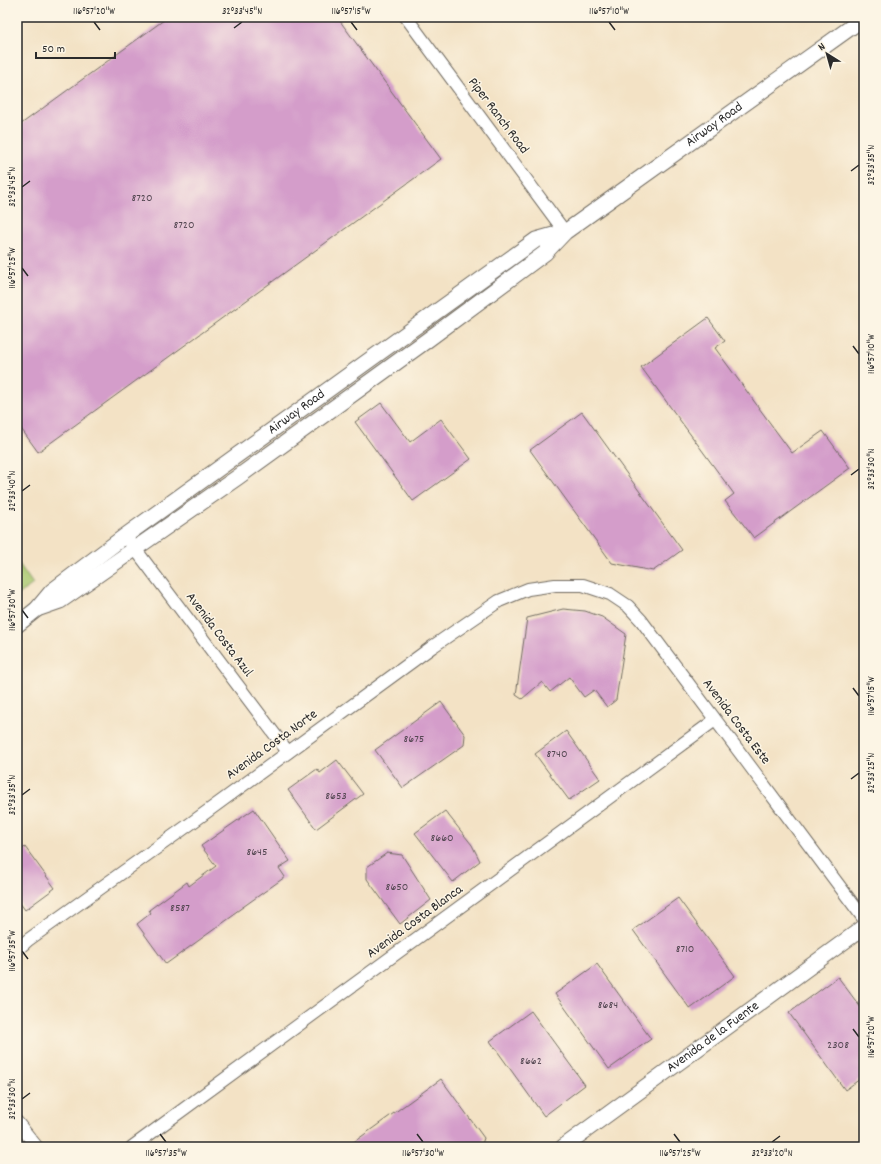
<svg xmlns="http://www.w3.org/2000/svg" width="881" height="1164" font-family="Dekko,sans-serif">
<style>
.green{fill:#a9c86f;stroke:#6a7a4d}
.building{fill:#d49dca}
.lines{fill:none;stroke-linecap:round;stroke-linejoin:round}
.minor-casing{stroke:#716b61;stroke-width:14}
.tertiary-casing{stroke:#716b61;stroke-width:17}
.minor{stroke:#fff;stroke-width:12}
.tertiary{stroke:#fff;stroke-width:15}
.ticks{fill:none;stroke:#2b2b2b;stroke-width:1.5}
.labels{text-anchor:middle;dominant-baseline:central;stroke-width:3;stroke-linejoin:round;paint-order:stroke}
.number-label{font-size:12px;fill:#554853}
.street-label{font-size:14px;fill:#2b2b2b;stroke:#fcf5e5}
.neatline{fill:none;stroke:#2b2b2b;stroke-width:1.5}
.ticks-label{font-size:10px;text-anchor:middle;fill:#2b2b2b}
</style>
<rect width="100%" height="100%" fill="#fcf5e5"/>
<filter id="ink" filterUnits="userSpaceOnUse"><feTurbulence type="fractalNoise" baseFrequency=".025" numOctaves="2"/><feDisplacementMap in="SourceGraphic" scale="8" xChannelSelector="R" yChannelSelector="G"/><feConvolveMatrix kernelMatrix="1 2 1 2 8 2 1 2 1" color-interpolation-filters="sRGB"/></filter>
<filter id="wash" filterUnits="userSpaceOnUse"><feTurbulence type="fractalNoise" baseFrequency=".012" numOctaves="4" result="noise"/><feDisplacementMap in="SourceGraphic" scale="16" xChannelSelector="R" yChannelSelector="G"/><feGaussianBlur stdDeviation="0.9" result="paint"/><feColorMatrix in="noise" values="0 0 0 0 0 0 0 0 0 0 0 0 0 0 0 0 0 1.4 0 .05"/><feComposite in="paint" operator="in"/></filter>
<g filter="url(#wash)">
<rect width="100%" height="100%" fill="#f3e2c5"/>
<!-- green -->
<path class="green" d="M17 561 33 584 17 596Z"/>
<g id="blocks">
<!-- building -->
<g class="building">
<path d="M168 17H337L441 159 38 452 17 423V127Z"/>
<path d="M708 318 725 341 715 348 792 453 823 431 850 468 754 538 725 501 734 494 641 367Z"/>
<path d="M381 403 410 442 441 419 471 459 413 501 355 422Z"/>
<path d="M582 412 682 550 653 571 612 563 530 450Z"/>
<path d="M563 609 585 611 602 617 626 634 616 700 607 707 594 690 584 697 569 677 550 692 542 682 522 699 516 695 527 618Z"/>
<path d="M441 702 465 735 464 745 403 788 375 750Z"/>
<path d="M566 731 600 779 569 800 535 754Z"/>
<path d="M337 760 363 794 316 829 288 790 317 769 320 773Z"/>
<path d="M254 809 290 861 279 868 285 877 233 914 234 915 166 964 137 924 151 913 149 910 187 882 189 886 216 866 201 846Z"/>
<path d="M445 811 472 845 480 861 453 882 415 833Z"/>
<path d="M25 847 55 888 25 910 17 899V853Z"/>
<path d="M387 853 402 855 431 900 400 924 367 879V867Z"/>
<path d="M678 898 735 976 690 1009 633 930Z"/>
<path d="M597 964 651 1039 609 1069 555 994Z"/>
<path d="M838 977 864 1012V1076L845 1090 789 1013Z"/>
<path d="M531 1011 585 1085 544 1116 490 1041Z"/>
<path d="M441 1079 484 1138 481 1147H347Z"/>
</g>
</g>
</g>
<g filter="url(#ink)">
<use href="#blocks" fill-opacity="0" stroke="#716b61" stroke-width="1"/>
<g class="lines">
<!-- minor casing -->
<g class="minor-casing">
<g id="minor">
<path d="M406 17 565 232"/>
<path d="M130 542 288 752"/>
<path d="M17 950 28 940 190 824 432 647 499 601 528 589 555 585H583L610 594 628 606 641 620 864 919"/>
<path d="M17 1122 37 1147"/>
<path d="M132 1147 715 720"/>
</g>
</g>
<!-- tertiary casing -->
<g class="tertiary-casing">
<g id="tertiary">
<path id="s1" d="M37 609 60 601 238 477 426 341 545 253 565 232 864 18"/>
<path id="s2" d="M17 625 37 609 52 591 125 536 536 240 564 232"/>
<path id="s3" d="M563 1147 864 927"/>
</g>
</g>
<!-- minor -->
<use href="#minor" class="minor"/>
<!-- tertiary -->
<use href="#tertiary" class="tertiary"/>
</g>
</g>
<!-- ticks -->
<path class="ticks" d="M94 22 100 30M351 22 357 30M609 22 615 30M234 28 242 22M851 171 859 165M22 187 30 181M22 268 28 276M853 346 859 354M851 475 859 469M22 491 30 485M22 610 28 618M853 688 859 696M851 779 859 773M22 795 30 789M22 951 28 959M853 1029 859 1037M22 1099 30 1093M160 1134 166 1142M417 1134 423 1142M674 1134 680 1142M772 1142 780 1136"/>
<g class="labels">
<!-- number labels -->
<g class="number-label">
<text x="142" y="198">8720</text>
<text x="184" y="225">8720</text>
<text x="414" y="739">8675</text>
<text x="557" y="754">8740</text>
<text x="336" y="796">8653</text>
<text x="442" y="838">8660</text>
<text x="257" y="852">8645</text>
<text x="397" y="887">8650</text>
<text x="180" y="908">8587</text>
<text x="685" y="949">8710</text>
<text x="608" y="1005">8684</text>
<text x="838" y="1045">2308</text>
<text x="531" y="1061">8662</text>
</g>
<!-- street labels -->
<g class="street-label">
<text transform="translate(498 116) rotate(53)">Piper Ranch Road</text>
<text stroke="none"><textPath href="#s1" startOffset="834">Airway Road</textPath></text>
<text stroke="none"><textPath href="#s2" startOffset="352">Airway Road</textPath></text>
<text transform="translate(219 635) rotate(53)">Avenida Costa Azul</text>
<text transform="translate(736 722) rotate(53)">Avenida Costa Este</text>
<text transform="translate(272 745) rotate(-36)">Avenida Costa Norte</text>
<text transform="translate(415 922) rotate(-36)">Avenida Costa Blanca</text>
<text stroke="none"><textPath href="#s3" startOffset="186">Avenida de la Fuente</textPath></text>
</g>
</g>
<!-- margin -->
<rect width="881" height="1164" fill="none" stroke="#fcf5e5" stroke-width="44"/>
<!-- north arrow -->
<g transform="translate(827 54) rotate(323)" stroke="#fcf5e5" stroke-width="3" paint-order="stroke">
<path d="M0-3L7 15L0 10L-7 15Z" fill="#2b2b2b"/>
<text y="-6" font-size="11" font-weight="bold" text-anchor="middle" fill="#2b2b2b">N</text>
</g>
<!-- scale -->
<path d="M36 52v6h79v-6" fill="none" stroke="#2b2b2b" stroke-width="2"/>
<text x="42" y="52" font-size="12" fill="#2b2b2b" stroke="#fcf5e5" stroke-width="3" paint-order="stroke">50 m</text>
<rect x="22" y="22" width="837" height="1120" class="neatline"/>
<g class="ticks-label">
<text x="94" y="14">116°57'20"W</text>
<text x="242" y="14">32°33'45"N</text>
<text x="351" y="14">116°57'15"W</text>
<text x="609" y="14">116°57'10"W</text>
<text transform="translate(870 165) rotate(-90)" y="4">32°33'35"N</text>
<text transform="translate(11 187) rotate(-90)" y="4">32°33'45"N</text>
<text transform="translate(11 268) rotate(-90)" y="4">116°57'25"W</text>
<text transform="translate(870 354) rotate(-90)" y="4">116°57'10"W</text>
<text transform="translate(870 469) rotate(-90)" y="4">32°33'30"N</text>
<text transform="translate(11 491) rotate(-90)" y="4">32°33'40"N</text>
<text transform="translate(11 610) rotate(-90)" y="4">116°57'30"W</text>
<text transform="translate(870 696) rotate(-90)" y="4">116°57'15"W</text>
<text transform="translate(870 773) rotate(-90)" y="4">32°33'25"N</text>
<text transform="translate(11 795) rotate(-90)" y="4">32°33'35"N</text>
<text transform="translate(11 951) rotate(-90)" y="4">116°57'35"W</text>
<text transform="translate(870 1037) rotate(-90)" y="4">116°57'20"W</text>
<text transform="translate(11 1099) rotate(-90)" y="4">32°33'30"N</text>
<text x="166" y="1156">116°57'35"W</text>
<text x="423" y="1156">116°57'30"W</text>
<text x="680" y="1156">116°57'25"W</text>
<text x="772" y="1156">32°33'20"N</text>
</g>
</svg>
